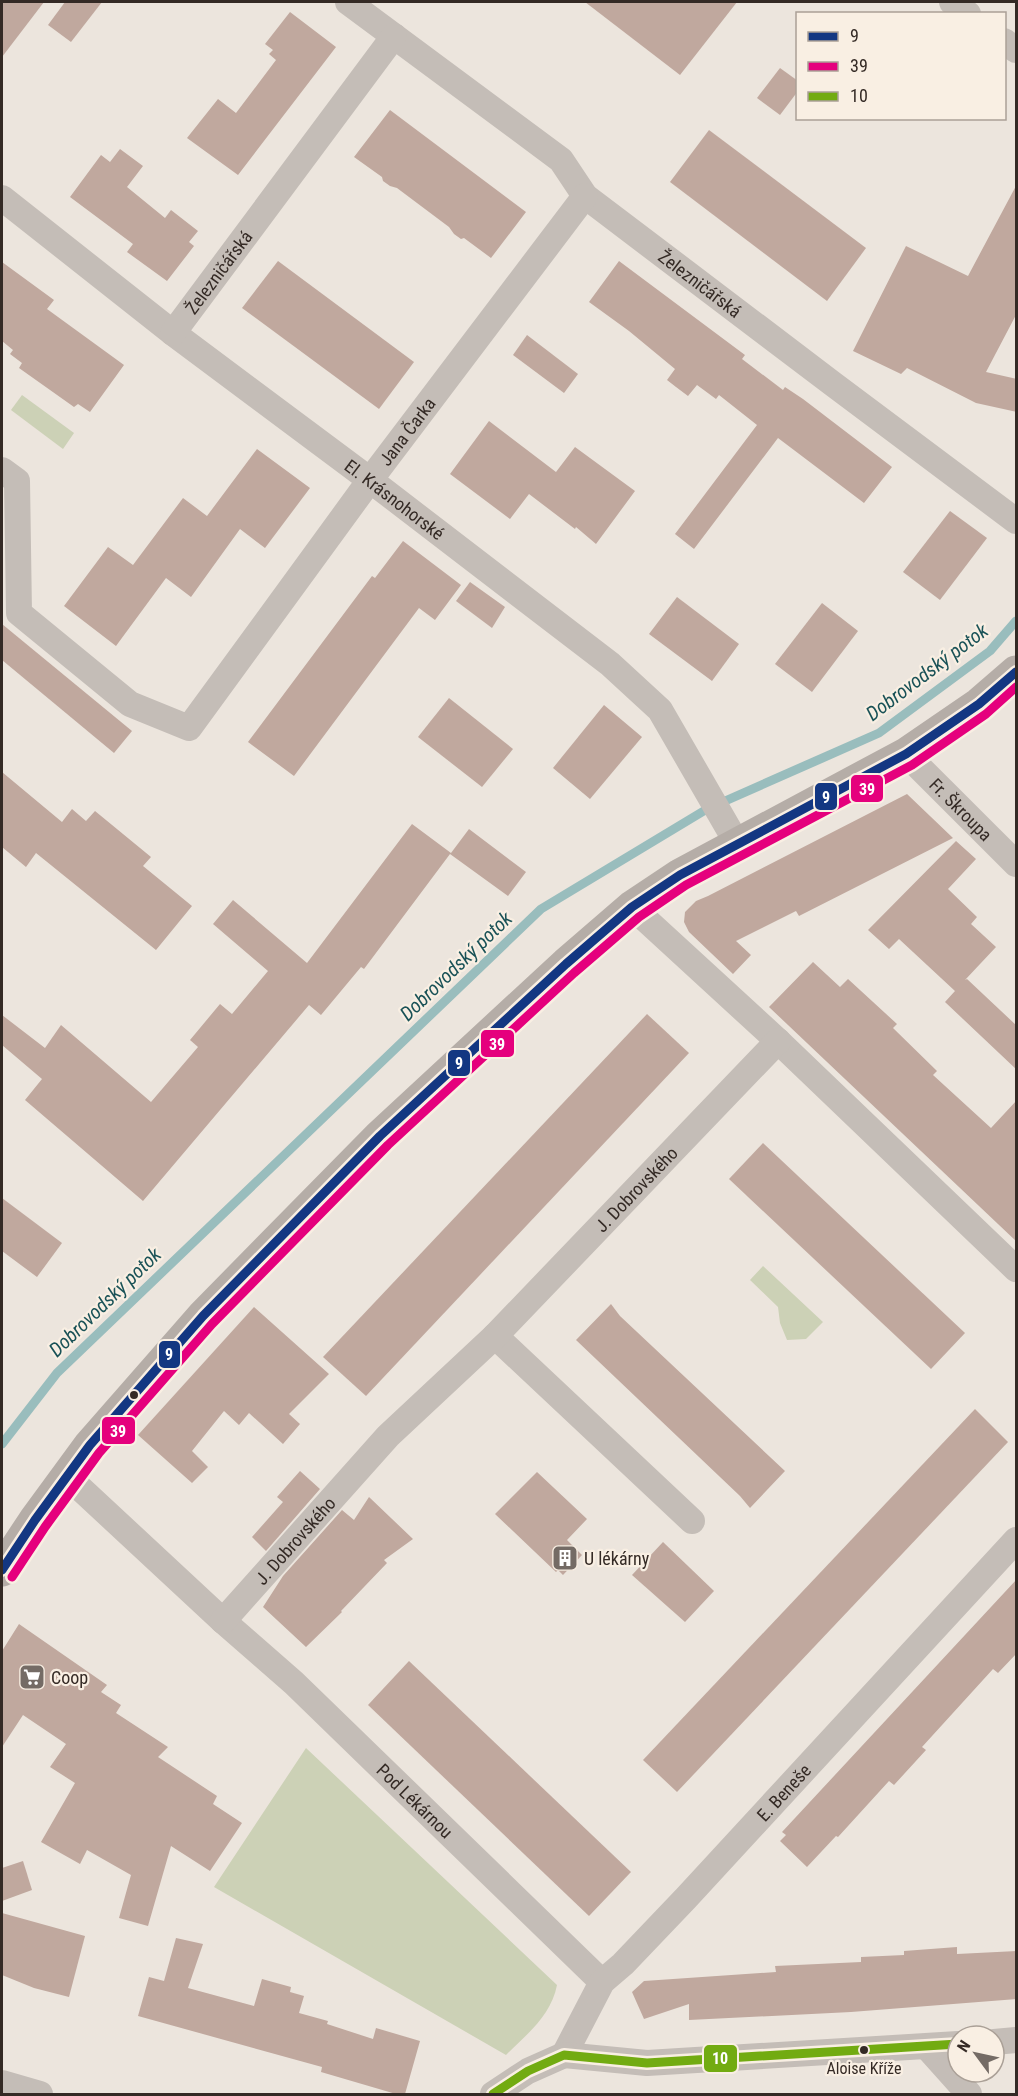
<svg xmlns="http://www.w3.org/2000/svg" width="1018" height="2096" font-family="'Roboto Condensed',sans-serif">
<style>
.green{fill:#ccd1b6}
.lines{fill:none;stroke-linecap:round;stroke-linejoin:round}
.stream{stroke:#99bdbd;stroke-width:9}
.building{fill:#c0a89e}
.minor{stroke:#c4bdb7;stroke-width:26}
.secondary{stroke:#b5ada7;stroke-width:33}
.bus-1-casing{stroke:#f9efe3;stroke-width:14}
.bus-2-casing{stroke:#f9efe3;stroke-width:14}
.bus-3-casing{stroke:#f9efe3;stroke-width:14}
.bus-1{stroke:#133782;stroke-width:9}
.bus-2{stroke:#e5007d;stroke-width:9}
.bus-3{stroke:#72ab11;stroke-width:9}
.bus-dot{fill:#342a25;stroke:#f9efe3;stroke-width:2}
.labels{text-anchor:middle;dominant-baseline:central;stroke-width:4.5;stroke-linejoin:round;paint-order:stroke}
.bus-label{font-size:16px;fill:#342a25;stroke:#f9efe3}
.street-label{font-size:18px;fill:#342a25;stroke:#f9efe3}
.poi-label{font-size:18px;fill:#342a25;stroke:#f9efe3;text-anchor:start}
.water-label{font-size:20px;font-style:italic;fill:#1a5257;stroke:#f9efe3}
.line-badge{stroke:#f9efe3;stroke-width:2}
.badge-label{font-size:16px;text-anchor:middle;font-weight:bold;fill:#fff}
</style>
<rect width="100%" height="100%" fill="#ece5dd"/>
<!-- green -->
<g class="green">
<path d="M22 395 74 433 63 449 11 410Z"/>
<path d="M763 1266 823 1322 806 1339 787 1340 780 1323 778 1307 750 1280Z"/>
<path d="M306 1748 557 1985C551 2016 527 2034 506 2055L214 1887Z"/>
</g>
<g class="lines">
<!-- stream -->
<path class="stream" d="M2 1444 57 1373 541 909 707 809 879 733 990 651 1016 621"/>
</g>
<!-- building -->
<g class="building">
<path d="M2 2H44L2 57Z"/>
<path d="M65 2H102L71 42 48 25Z"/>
<path d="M585 2H737L680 75Z"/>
<path d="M290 12 336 47 238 175 187 138 218 99 236 113 276 60 269 54 273 50 265 44Z"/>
<path d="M780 68 798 81V91L780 115 757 98Z"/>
<path d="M390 110 526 212 491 258 464 238 461 239 454 234 449 227 397 188 390 186 383 181 382 177 354 157Z"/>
<path d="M709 130 866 248 827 301 670 182Z"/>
<path d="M120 149 143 166 127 187 165 218 171 210 198 231 189 242 194 246 167 281 127 252 133 244 70 197 101 155 110 162Z"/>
<path d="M1017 184V313L986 372 1017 379V412L976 403 907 368 901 374 853 351 906 246 968 276Z"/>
<path d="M278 261 414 362 379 409 242 308Z"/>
<path d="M619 261 745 355 742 359 783 390 785 387 803 399 892 467 864 503 778 438 694 549 675 534 757 425 719 395 716 399 697 385 688 396 676 387 667 380 675 369 629 331 589 302Z"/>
<path d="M2 262 54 300 47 309 124 365 90 412 78 404 74 407 19 368 22 363 10 354 13 350 2 341Z"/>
<path d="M527 335 578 374 564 393 513 355Z"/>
<path d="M489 421 556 472 575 447 635 491 596 544 576 527 575 529 529 494 510 519 450 474Z"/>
<path d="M257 449 310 488 265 548 240 529 191 597 166 578 116 646 64 606 108 547 133 565 183 498 207 516Z"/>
<path d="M950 511 987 538 940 600 903 572Z"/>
<path d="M403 541 461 585 435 620 419 608 294 776 248 742 372 576 375 578Z"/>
<path d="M470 582 505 607 492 628 456 601Z"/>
<path d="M677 597 739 644 712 681 649 634Z"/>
<path d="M822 603 858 631 812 692 775 664Z"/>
<path d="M2 624 132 731 114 753 2 660Z"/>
<path d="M449 698 513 749 482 787 418 737Z"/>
<path d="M604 705 642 737 590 799 553 768Z"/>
<path d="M2 772 62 822 72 809 86 821 95 811 151 857 143 866 192 906 156 950 36 853 26 867 2 847Z"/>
<path d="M907 794 953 838 799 916 796 911 736 941 751 955 733 974 689 932 684 922 685 912 696 901 708 896Z"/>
<path d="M412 824 451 853 469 829 526 872 508 896 450 854 364 969 361 967 321 1015 309 1005 143 1201 25 1100 42 1079 2 1045V1015L45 1048 61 1025 151 1102 198 1047 190 1040 220 1004 232 1014 268 971 213 924 233 900 307 963Z"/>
<path d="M956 841 976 859 948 889 977 917 971 924 996 947 965 980 967 979 1017 1026V1070L945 1002 955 991 899 939 889 949 868 930Z"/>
<path d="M813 962 840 987 848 979 897 1024 893 1028 937 1071 933 1075 991 1128 1017 1100V1242L769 1007Z"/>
<path d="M647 1014 689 1053 366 1396 323 1357Z"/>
<path d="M763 1143 965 1333 931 1369 729 1179Z"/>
<path d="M2 1198 62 1243 37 1277 2 1251Z"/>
<path d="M611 1304 620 1316 785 1471 750 1508 740 1496 576 1340Z"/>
<path d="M254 1307 329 1374 289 1414 300 1424 283 1444 249 1413 239 1425 224 1411 192 1451 208 1467 192 1483 138 1435Z"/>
<path d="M975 1409 1008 1442 677 1792 643 1760Z"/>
<path d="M300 1471 320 1489 266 1551 252 1537 283 1502 277 1497Z"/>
<path d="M537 1472 587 1519 567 1540 582 1555 563 1575 558 1570 556 1572 495 1514Z"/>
<path d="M369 1497 413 1539 384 1560 387 1563 341 1611 342 1612 306 1647 263 1607 283 1576 342 1510 354 1520Z"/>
<path d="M663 1542 714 1591 685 1622 632 1575Z"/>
<path d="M1017 1579V1653L998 1673 993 1669 922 1747 926 1750 894 1785 889 1781 838 1837 836 1836 807 1867 780 1841 786 1835 782 1832Z"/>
<path d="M19 1624 107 1685 101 1692 121 1705 116 1713 168 1747 158 1757 217 1796 213 1804 242 1823 210 1871 171 1846 148 1926 119 1918 131 1875 87 1850 80 1864 41 1842 75 1783 50 1767 66 1744 23 1715 2 1747V1651Z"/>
<path d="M409 1661 631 1872 589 1916 368 1705Z"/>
<path d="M23 1861 32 1890 2 1901V1868Z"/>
<path d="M2 1913 85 1936 69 1997 34 1988 2 1975Z"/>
<path d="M176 1938 203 1944 188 1988 254 2006 262 1979 291 1987 290 1992 304 1996 299 2013 328 2021 327 2024 373 2039 376 2028 420 2041 405 2094H396L321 2072 322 2067 138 2016 149 1977 164 1981Z"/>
<path d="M957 1947V1954L1017 1951V1999L851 2012 689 2020V2004L644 2019 632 1992 644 1981 776 1972 775 1966 861 1962V1957L904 1955V1951Z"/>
</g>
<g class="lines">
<!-- minor -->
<g class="minor">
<path id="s1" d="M348 2 561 160 585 196 833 384 1016 521"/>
<path d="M952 2 968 14"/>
<path d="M1004 41 1016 50"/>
<path id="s2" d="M2 198 173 333 370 480 610 664 660 710 738 845"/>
<path id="s3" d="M173 333 394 36"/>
<path id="s4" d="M2 470 17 481 19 613 130 704 189 728 370 480 585 196"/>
<path id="s5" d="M906 754 1016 864"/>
<path d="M632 907 778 1041 1016 1269"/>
<path d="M495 1336 692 1521"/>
<path id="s6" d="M67 1476 223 1621 294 1683 602 1982"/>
<path id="s7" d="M223 1621 388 1436 495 1336 778 1041"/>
<path d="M994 2042 1016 2040"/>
<path d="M927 2047 969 2094"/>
<path id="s8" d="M564 2055 602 1982 623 1964 686 1898 1016 1540"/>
<path d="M564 2055 647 2063 958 2044"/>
<path d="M2 2083 40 2094"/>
<path d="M493 2094 528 2071 564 2055"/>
</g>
<!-- secondary -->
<path class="secondary" d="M2 1570 35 1520 90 1445 203 1316 380 1136 566 964 632 907 680 875 906 754 979 704 1016 672"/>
<!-- bus-1 casing -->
<g class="bus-1-casing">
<path id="bus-1" d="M2 1570 35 1520 90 1445 203 1316 380 1136 566 964 632 907 680 875 906 754 979 704 1016 672"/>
</g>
<!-- bus-2 casing -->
<g class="bus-2-casing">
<path id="bus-2" d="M12 1577 45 1527 99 1453 212 1324 388 1145 574 973 639 917 686 885 912 765 986 714 1016 687"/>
</g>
<!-- bus-3 casing -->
<g class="bus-3-casing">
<path id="bus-3" d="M493 2094 528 2071 564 2055 647 2063 958 2044"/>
</g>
<!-- bus-1 -->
<use href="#bus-1" class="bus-1"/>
<!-- bus-2 -->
<use href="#bus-2" class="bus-2"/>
<!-- bus-3 -->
<use href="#bus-3" class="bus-3"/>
</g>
<!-- icons -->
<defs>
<g id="building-square" transform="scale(1.35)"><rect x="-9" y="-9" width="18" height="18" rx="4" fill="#746b65" stroke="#f9efe3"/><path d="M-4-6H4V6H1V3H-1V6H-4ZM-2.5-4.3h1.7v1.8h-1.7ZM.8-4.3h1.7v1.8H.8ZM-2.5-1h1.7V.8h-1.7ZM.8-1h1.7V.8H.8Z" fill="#fff"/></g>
<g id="supermarket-square" transform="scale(1.35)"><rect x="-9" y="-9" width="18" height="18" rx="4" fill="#746b65" stroke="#f9efe3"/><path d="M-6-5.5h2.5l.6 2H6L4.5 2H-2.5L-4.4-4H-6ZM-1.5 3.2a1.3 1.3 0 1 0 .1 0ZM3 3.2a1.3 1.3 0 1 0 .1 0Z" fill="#fff"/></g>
</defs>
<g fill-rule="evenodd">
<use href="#building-square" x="565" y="1558"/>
<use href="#supermarket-square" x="32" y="1677"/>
</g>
<!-- markers -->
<g class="bus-dot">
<circle cx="134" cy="1395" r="5"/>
<circle cx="864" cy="2050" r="5"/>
</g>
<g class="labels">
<!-- bus labels -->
<g class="bus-label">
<text x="864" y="2068">Aloise Kříže</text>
</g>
<!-- street labels -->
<g class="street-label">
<text stroke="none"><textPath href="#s3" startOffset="76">Železničářská</textPath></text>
<text stroke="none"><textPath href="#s1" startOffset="453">Železničářská</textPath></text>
<text stroke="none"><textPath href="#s4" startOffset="726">Jana Čarka</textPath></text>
<text stroke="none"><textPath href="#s2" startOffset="495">El. Krásnohorské</textPath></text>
<text stroke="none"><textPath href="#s5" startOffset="78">Fr. Škroupa</textPath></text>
<text stroke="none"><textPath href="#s7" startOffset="598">J. Dobrovského</textPath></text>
<text stroke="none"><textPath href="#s7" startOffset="108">J. Dobrovského</textPath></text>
<text stroke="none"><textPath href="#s8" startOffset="345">E. Beneše</textPath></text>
<text stroke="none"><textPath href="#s6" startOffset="476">Pod Lékárnou</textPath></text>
</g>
<!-- poi labels -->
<g class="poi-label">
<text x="584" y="1558">U lékárny</text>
<text x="51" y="1677">Coop</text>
</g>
<!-- water labels -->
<g class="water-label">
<text transform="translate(927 672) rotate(-37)">Dobrovodský potok</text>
<text transform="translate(456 966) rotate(-44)">Dobrovodský potok</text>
<text transform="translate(105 1302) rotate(-44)">Dobrovodský potok</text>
</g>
</g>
<g class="line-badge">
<rect x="850" y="774" width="34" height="29" rx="6" fill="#e5007d"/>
<rect x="814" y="782" width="24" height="29" rx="6" fill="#133782"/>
<rect x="480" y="1029" width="35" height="29" rx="6" fill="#e5007d"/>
<rect x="447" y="1049" width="24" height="28" rx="6" fill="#133782"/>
<rect x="158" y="1340" width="23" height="29" rx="6" fill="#133782"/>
<rect x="101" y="1416" width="35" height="29" rx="6" fill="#e5007d"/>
<rect x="703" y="2044" width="35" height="29" rx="6" fill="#72ab11"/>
</g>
<g class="badge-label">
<text x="867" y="795">39</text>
<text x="826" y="803">9</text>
<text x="497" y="1050">39</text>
<text x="459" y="1069">9</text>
<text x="169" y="1360">9</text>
<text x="118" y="1437">39</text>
<text x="720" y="2064">10</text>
</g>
<!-- border -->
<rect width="1018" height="2096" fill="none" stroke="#342a25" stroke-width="6"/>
<!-- legend -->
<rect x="796" y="12" width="210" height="108" fill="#f9efe3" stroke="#aaa097" stroke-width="1.5"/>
<rect x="808" y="32" width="30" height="9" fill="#133782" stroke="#aaa097" stroke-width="1.5"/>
<text x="850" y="42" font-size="18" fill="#342a25">9</text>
<rect x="808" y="62" width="30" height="9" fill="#e5007d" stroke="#aaa097" stroke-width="1.5"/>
<text x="850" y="72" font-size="18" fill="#342a25">39</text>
<rect x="808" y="92" width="30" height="9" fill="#72ab11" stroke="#aaa097" stroke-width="1.5"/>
<text x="850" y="102" font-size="18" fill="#342a25">10</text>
<!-- north arrow -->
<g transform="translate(976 2054) rotate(303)"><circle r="28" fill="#f9efe3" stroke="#aaa097" stroke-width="1.5"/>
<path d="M0-4.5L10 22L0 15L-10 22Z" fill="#746b65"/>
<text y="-9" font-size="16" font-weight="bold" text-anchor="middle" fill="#342a25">N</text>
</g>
</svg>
